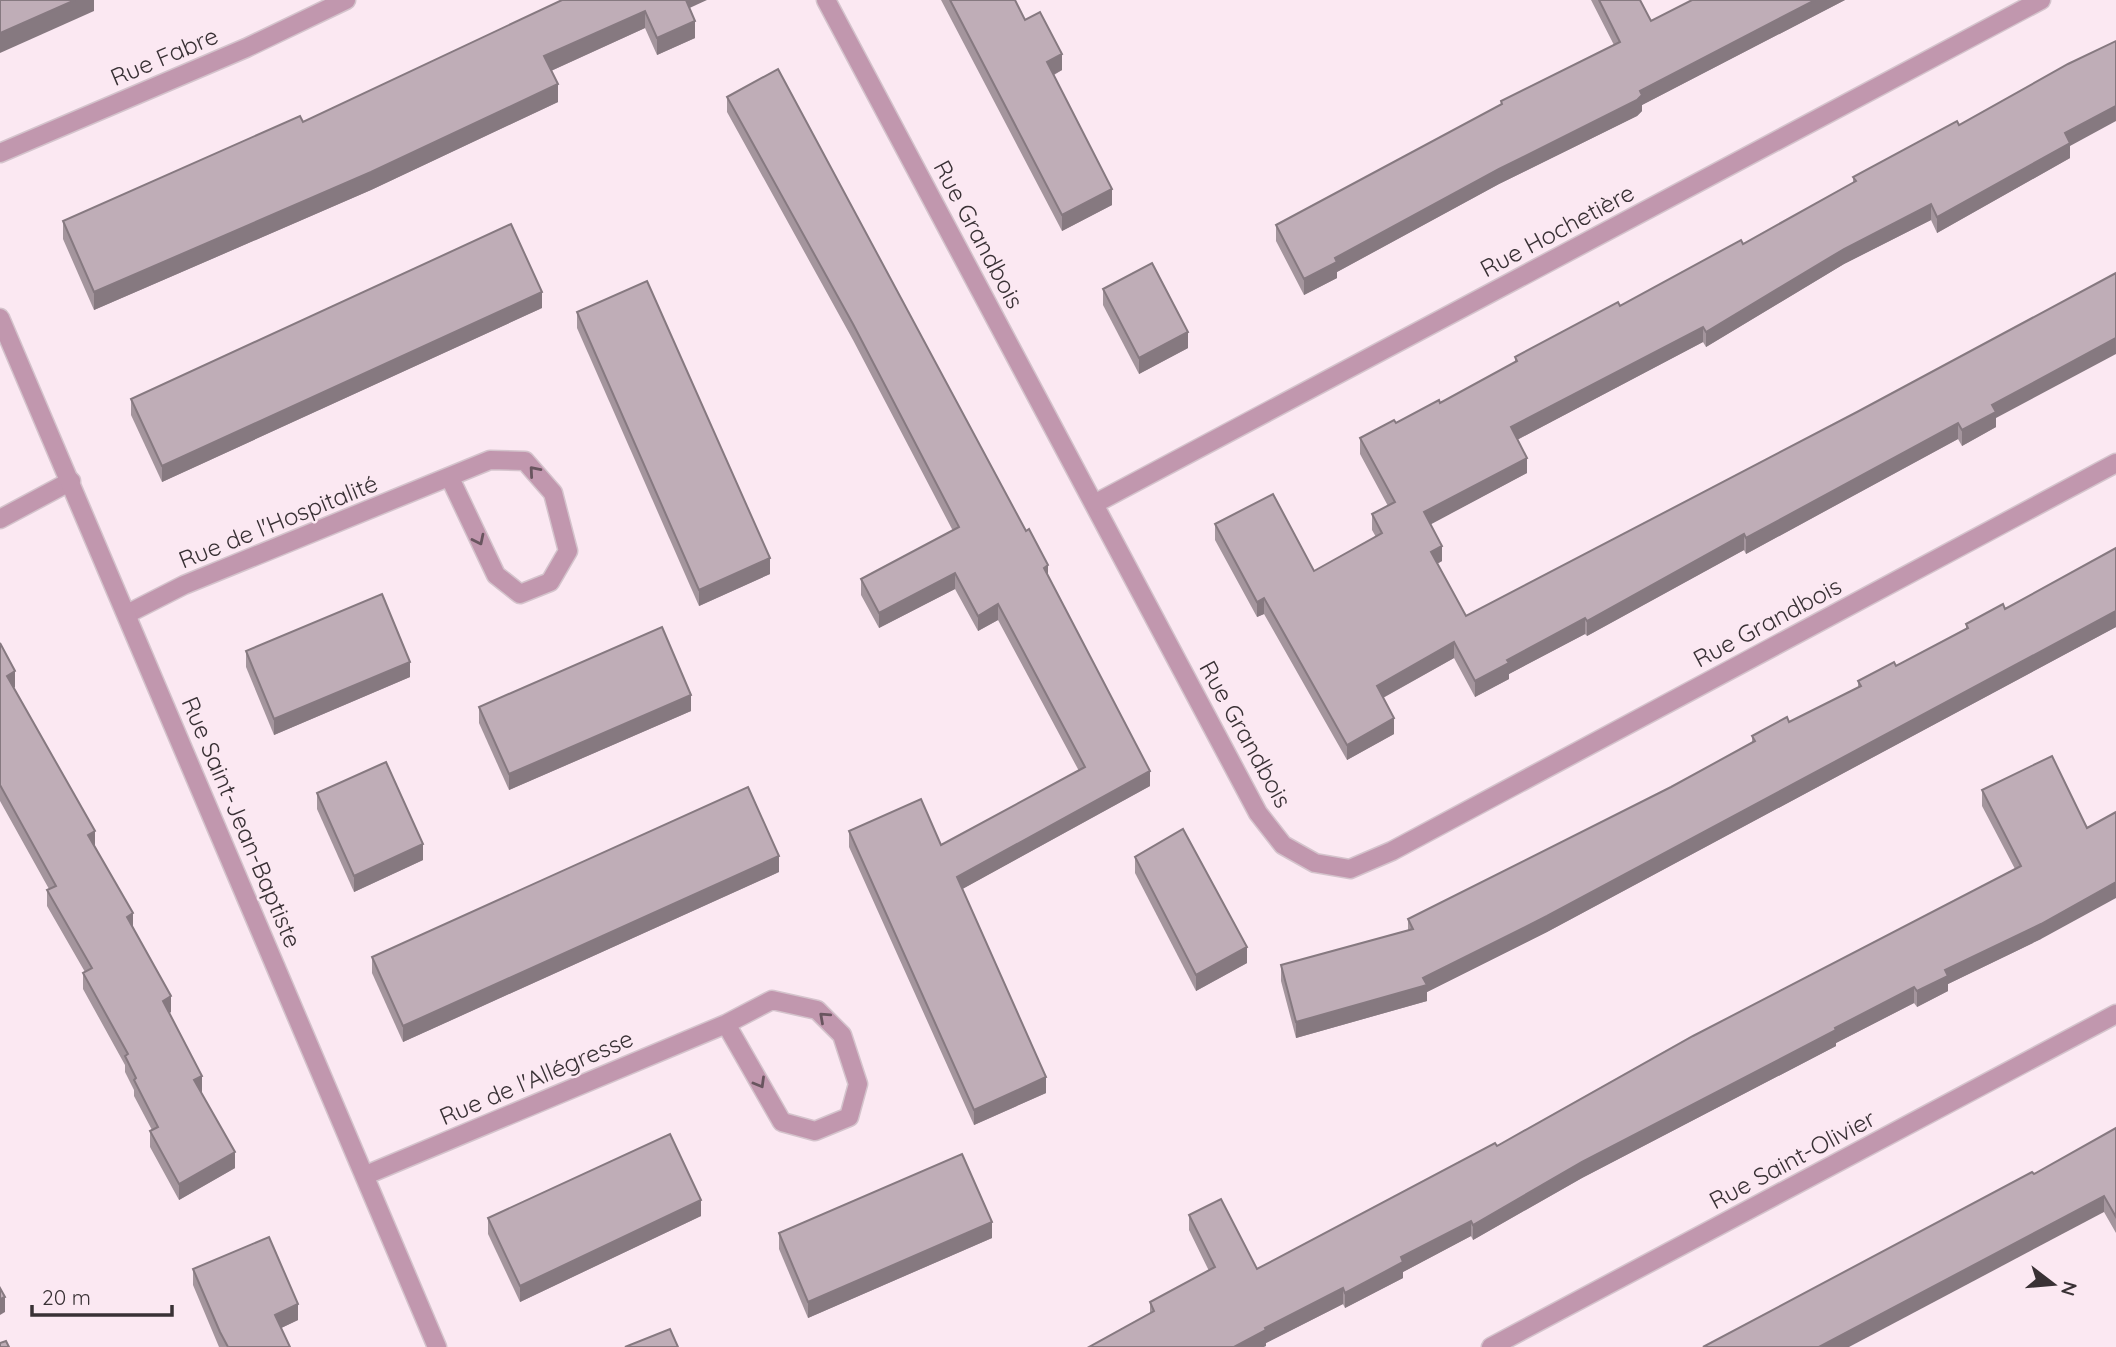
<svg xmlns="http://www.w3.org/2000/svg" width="2116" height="1347" font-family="Quicksand,sans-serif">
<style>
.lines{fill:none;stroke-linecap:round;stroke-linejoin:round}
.minor-casing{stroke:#d4c3cc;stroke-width:21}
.tertiary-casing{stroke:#d4c3cc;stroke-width:21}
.minor{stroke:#c197ae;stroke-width:18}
.tertiary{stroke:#c197ae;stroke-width:18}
.wall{fill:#a4959d}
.shaded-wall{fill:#867980}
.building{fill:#bfadb7;stroke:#867980;stroke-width:2}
.oneway{stroke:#69555f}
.labels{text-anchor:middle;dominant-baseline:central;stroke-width:5;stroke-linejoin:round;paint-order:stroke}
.street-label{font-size:24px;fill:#393135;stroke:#fbe8f2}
</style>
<rect width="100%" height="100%" fill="#fbe8f2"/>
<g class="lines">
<!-- minor casing -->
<g class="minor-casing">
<g id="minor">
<path d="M826 0 1258 813 1283 845 1315 863 1350 869 1392 851 2116 463"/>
<path d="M0 153 246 48 346 0"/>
<path d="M1096 503 2041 0"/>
<path d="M0 519 71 481"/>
<path d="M127 614 184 585 490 460 525 461 553 493 568 551 550 582 520 594 496 575 450 478"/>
<path d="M366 1175 726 1024 772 1000 817 1010 842 1035 858 1084 849 1117 815 1131 782 1122 726 1024"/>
</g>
</g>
<!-- tertiary casing -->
<g class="tertiary-casing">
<g id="tertiary">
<path d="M0 318 437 1347"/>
<path d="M1491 1347 2116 1014"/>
</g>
</g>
<!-- minor -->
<use href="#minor" class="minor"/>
<!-- tertiary -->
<use href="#tertiary" class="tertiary"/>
</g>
<!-- wall -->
<g class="wall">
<path d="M562 0 689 8 695 38 657 55 645 28 551 71 558 102 371 190 94 310 63 239V221L303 122Z"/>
<path d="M941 0H1015L1025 20 1062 70 1054 75 1112 205 1062 231Z"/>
<path d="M1591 0H1640L1651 21 1692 0H1845L1642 105V111L1637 116 1499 184 1337 272V278L1304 295 1276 241V225L1501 105V101L1614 45Z"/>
<path d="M727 97 1048 577 1150 786 962 889 1046 1093 974 1125 849 847V831L941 845 1079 771 998 620 978 631 955 589 879 628 861 595V579L953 531 853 340 727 112Z"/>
<path d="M1959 125 2070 146V158L1937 233 1931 220 1844 264 1706 347 1703 342 1517 440 1527 473 1430 524 1442 561 1437 564 1466 616 1857 412 1996 418V427L1962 446 1958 439 1746 554 1744 550 1587 636 1585 634 1509 674V679L1475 697 1454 658 1383 698 1394 734 1347 760 1264 614 1257 617 1215 540V524L1314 571 1376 537 1372 530V514L1388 506 1360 454V438L1440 403 1515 362V357L1620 306 1743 244 1853 183V177Z"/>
<path d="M1103 289 1188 348 1139 374 1103 305Z"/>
<path d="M542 308 162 482 131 415V399Z"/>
<path d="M577 312 770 574 699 606 577 328Z"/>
<path d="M2116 548V627L1547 932 1427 992V1001L1296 1038 1281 981V965L1408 930V919L1671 787 1752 743V736L1789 722 1858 687V681L1896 666 1966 629V624L2005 609Z"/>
<path d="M0 643 15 687 14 688 95 847 171 1012 169 1013 202 1092H201L235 1168 179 1200 150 1147V1131L152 1130 134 1096V1090L125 1072V1065L83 989V973L85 972 47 906V890L49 889 0 801Z"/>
<path d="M246 651 410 677 274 735 246 667Z"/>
<path d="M479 707 691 711 509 790 479 723Z"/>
<path d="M2052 756 2041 939 1948 984V991L1917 1007 1914 1003 1836 1043V1046L1582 1178 1473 1240 1471 1236 1403 1272V1278L1345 1308 1343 1304 1266 1343V1346L1150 1314V1302L1209 1271 1189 1230V1215L1257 1269 1497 1146 2015 869 1982 806V790Z"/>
<path d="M317 793 423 860 354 892 317 809Z"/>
<path d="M1135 857 1247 963 1196 991 1135 873Z"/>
<path d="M779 872 403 1042 372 973V957Z"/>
<path d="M2116 1128V1233L2104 1212 2034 1174Z"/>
<path d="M701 1216 520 1302 488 1234V1218Z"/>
<path d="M779 1233 992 1238 808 1318 779 1249Z"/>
<path d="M193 1269 298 1320 281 1328 290 1347H219L193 1285Z"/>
</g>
<!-- shaded-wall -->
<g class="shaded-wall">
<path d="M75 0H94V11L0 53V33Z"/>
<path d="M683 0H707L683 11Z"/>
<path d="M1815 0H1845L1642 105V111L1637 116 1499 184 1337 272V278L1304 295V279L1335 258 1640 91Z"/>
<path d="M645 11V28L544 74V56Z"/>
<path d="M695 21V38L657 55V38Z"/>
<path d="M1062 54V70L1047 78V62Z"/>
<path d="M558 84V102L371 190 94 310V292Z"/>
<path d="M2116 106V121L2070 146V158L1937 233V217L2065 133Z"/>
<path d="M1112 189V205L1062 231V215Z"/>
<path d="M1931 204V220L1844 264 1706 347V332L1844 249Z"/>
<path d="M542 292V308L162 482V466Z"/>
<path d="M1703 327V342L1511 443V427Z"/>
<path d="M1188 332V348L1139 374V358Z"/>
<path d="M2116 338V354L1996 418V427L1962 446V430L1992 405Z"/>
<path d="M1958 423V439L1746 554V538Z"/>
<path d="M1527 458V473L1424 528V512Z"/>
<path d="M1744 534V550L1587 636V621Z"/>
<path d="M1442 546V561L1431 567V552Z"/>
<path d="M770 558V574L699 606V590Z"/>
<path d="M1048 565V581L1044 568Z"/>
<path d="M955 573V589L879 628V613Z"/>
<path d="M1264 598V614L1257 617V602Z"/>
<path d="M998 604V620L978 631V616Z"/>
<path d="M2116 611V627L1547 932 1427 992V1001L1296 1038V1022L1423 978Z"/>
<path d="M1585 618V634L1509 674V679L1475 697V681L1507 660Z"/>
<path d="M1454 642V658L1377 701V686Z"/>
<path d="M410 662V677L274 735V719Z"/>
<path d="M15 671V687L7 691V676Z"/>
<path d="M691 695V711L509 790V774Z"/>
<path d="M1394 718V734L1347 760V745Z"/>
<path d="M1150 771V786L957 892V877Z"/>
<path d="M95 831V847L88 835Z"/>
<path d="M423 844V860L354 892V876Z"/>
<path d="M779 856V872L403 1042V1026Z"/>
<path d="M2116 882V898L2041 939 1948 984V991L1917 1007V991L1945 970Z"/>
<path d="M133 913V929L127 917Z"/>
<path d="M1247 947V963L1196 991V975Z"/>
<path d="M1914 987V1003L1836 1043V1046L1582 1178 1473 1240V1225L1582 1162Z"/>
<path d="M171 996V1012L163 1017V1001Z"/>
<path d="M202 1076V1092L194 1096V1080Z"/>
<path d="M1046 1077V1093L974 1125V1110Z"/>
<path d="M235 1152V1168L179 1200V1184Z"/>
<path d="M2104 1196V1212L1849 1347H1819Z"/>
<path d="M701 1200V1216L520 1302V1286Z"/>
<path d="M1471 1221V1236L1403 1272V1278L1345 1308V1293L1401 1257Z"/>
<path d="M992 1222V1238L808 1318V1302Z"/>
<path d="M1343 1288V1304L1266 1343V1346L1264 1347H1234L1265 1328Z"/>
<path d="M5 1297V1312L0 1315V1299Z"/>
<path d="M298 1304V1320L275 1331V1315Z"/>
</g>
<!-- building -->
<g class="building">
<path d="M0 0H75L0 33Z"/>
<path d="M562 0H686L695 21 657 38 645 11 544 56 558 84 371 172 94 292 63 221 300 116 303 122Z"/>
<path d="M950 0H1015L1025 20 1040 12 1062 54 1047 62 1112 189 1062 215Z"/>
<path d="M1599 0H1640L1651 21 1692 0H1815L1640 91 1642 95 1637 100 1499 169 1335 258 1337 262 1304 279 1276 225 1502 104 1501 101 1620 42Z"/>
<path d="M2116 41V106L2065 133 2070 143 1937 217 1931 204 1844 249 1706 332 1703 327 1511 427 1527 458 1424 512 1442 546 1431 552 1466 616 1857 412 2116 273V338L1992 405 1996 412 1962 430 1958 423 1746 538 1744 534 1587 621 1585 618 1507 660 1509 663 1475 681 1454 642 1377 686 1394 718 1347 745 1264 598 1257 602 1215 524 1273 494 1314 571 1382 533 1372 514 1395 502 1360 438 1394 420 1396 423 1439 400 1440 403 1517 361 1515 357 1618 302 1620 306 1741 240 1743 244 1856 181 1853 177 1957 121 1959 125 2068 64Z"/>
<path d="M778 69 1026 531 1029 529 1048 565 1044 568 1150 771 957 877 1046 1077 974 1110 849 831 921 799 941 845 1085 767 998 604 978 616 955 573 879 613 861 579 959 527 853 324 727 97Z"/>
<path d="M511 224 542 292 162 466 131 399Z"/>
<path d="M1152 263 1188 332 1139 358 1103 289Z"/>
<path d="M647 281 770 558 699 590 577 312Z"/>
<path d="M2116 548V611L1547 916 1423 978 1427 985 1296 1022 1281 965 1413 929 1408 919 1671 787 1755 741 1752 736 1787 717 1789 722 1861 686 1858 681 1894 662 1896 666 1968 628 1966 624 2003 604 2005 609Z"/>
<path d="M382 594 410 662 274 719 246 651Z"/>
<path d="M662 627 691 695 509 774 479 707Z"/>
<path d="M0 643 15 671 7 676 95 831 88 835 133 913 127 917 171 996 163 1001 202 1076 194 1080 235 1152 179 1184 150 1131 158 1127 134 1080 136 1078 125 1056 128 1054 83 973 92 968 47 890 56 886 0 785Z"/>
<path d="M2052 756 2087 828 2116 812V882L2041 924 1945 970 1948 976 1917 991 1914 987 1835 1028 1836 1030 1582 1162 1473 1225 1471 1221 1401 1257 1403 1262 1345 1293 1343 1288 1265 1328 1266 1330 1234 1347H1089L1154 1311 1150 1302 1215 1267 1189 1215 1221 1199 1257 1269 1495 1143 1497 1146 1693 1036 2021 866 1982 790Z"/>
<path d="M386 762 423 844 354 876 317 793Z"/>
<path d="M748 787 779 856 403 1026 372 957Z"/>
<path d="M1183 829 1247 947 1196 975 1135 857Z"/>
<path d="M2116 1128V1217L2104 1196 1819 1347H1703L2032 1172 2034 1174Z"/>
<path d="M670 1134 701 1200 520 1286 488 1218Z"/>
<path d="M962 1154 992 1222 808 1302 779 1233Z"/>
<path d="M269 1237 298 1304 275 1315 290 1347H228L220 1332 193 1269Z"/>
<path d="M0 1288 5 1297 0 1299Z"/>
<path d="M670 1329 678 1347H625Z"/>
<path d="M6 1341 9 1347H0V1343Z"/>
</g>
<!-- one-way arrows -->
<defs><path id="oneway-chevron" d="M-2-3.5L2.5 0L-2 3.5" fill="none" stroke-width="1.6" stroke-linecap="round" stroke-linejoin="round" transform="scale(1.75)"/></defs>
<g class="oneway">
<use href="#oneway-chevron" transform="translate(534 471) rotate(-131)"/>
<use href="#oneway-chevron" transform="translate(479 540) rotate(64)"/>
<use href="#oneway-chevron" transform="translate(824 1017) rotate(-138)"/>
<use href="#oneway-chevron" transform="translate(760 1083) rotate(60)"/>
</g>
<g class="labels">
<!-- street labels -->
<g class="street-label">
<text transform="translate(164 56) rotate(-23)">Rue Fabre</text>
<text transform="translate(1557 230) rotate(-28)">Rue Hochetière</text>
<text transform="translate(979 234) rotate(62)">Rue Grandbois</text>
<text transform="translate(278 521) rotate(-22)">Rue de l'Hospitalité</text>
<text transform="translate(1767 622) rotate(-28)">Rue Grandbois</text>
<text transform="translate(1246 734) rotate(61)">Rue Grandbois</text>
<text transform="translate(242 822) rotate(67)">Rue Saint-Jean-Baptiste</text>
<text transform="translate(536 1077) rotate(-23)">Rue de l'Allégresse</text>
<text transform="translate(1792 1159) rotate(-28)">Rue Saint-Olivier</text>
</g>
</g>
<!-- north arrow -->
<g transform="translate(2053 1284) rotate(106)" stroke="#fbe8f2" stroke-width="5" paint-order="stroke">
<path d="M0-5L12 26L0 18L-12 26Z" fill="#393135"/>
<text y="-10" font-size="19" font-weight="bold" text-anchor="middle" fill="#393135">N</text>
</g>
<!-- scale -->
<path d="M32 1305v10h140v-10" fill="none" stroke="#393135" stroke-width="3.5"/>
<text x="42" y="1305" font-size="21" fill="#393135" stroke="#fbe8f2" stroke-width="5" paint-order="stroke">20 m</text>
</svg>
